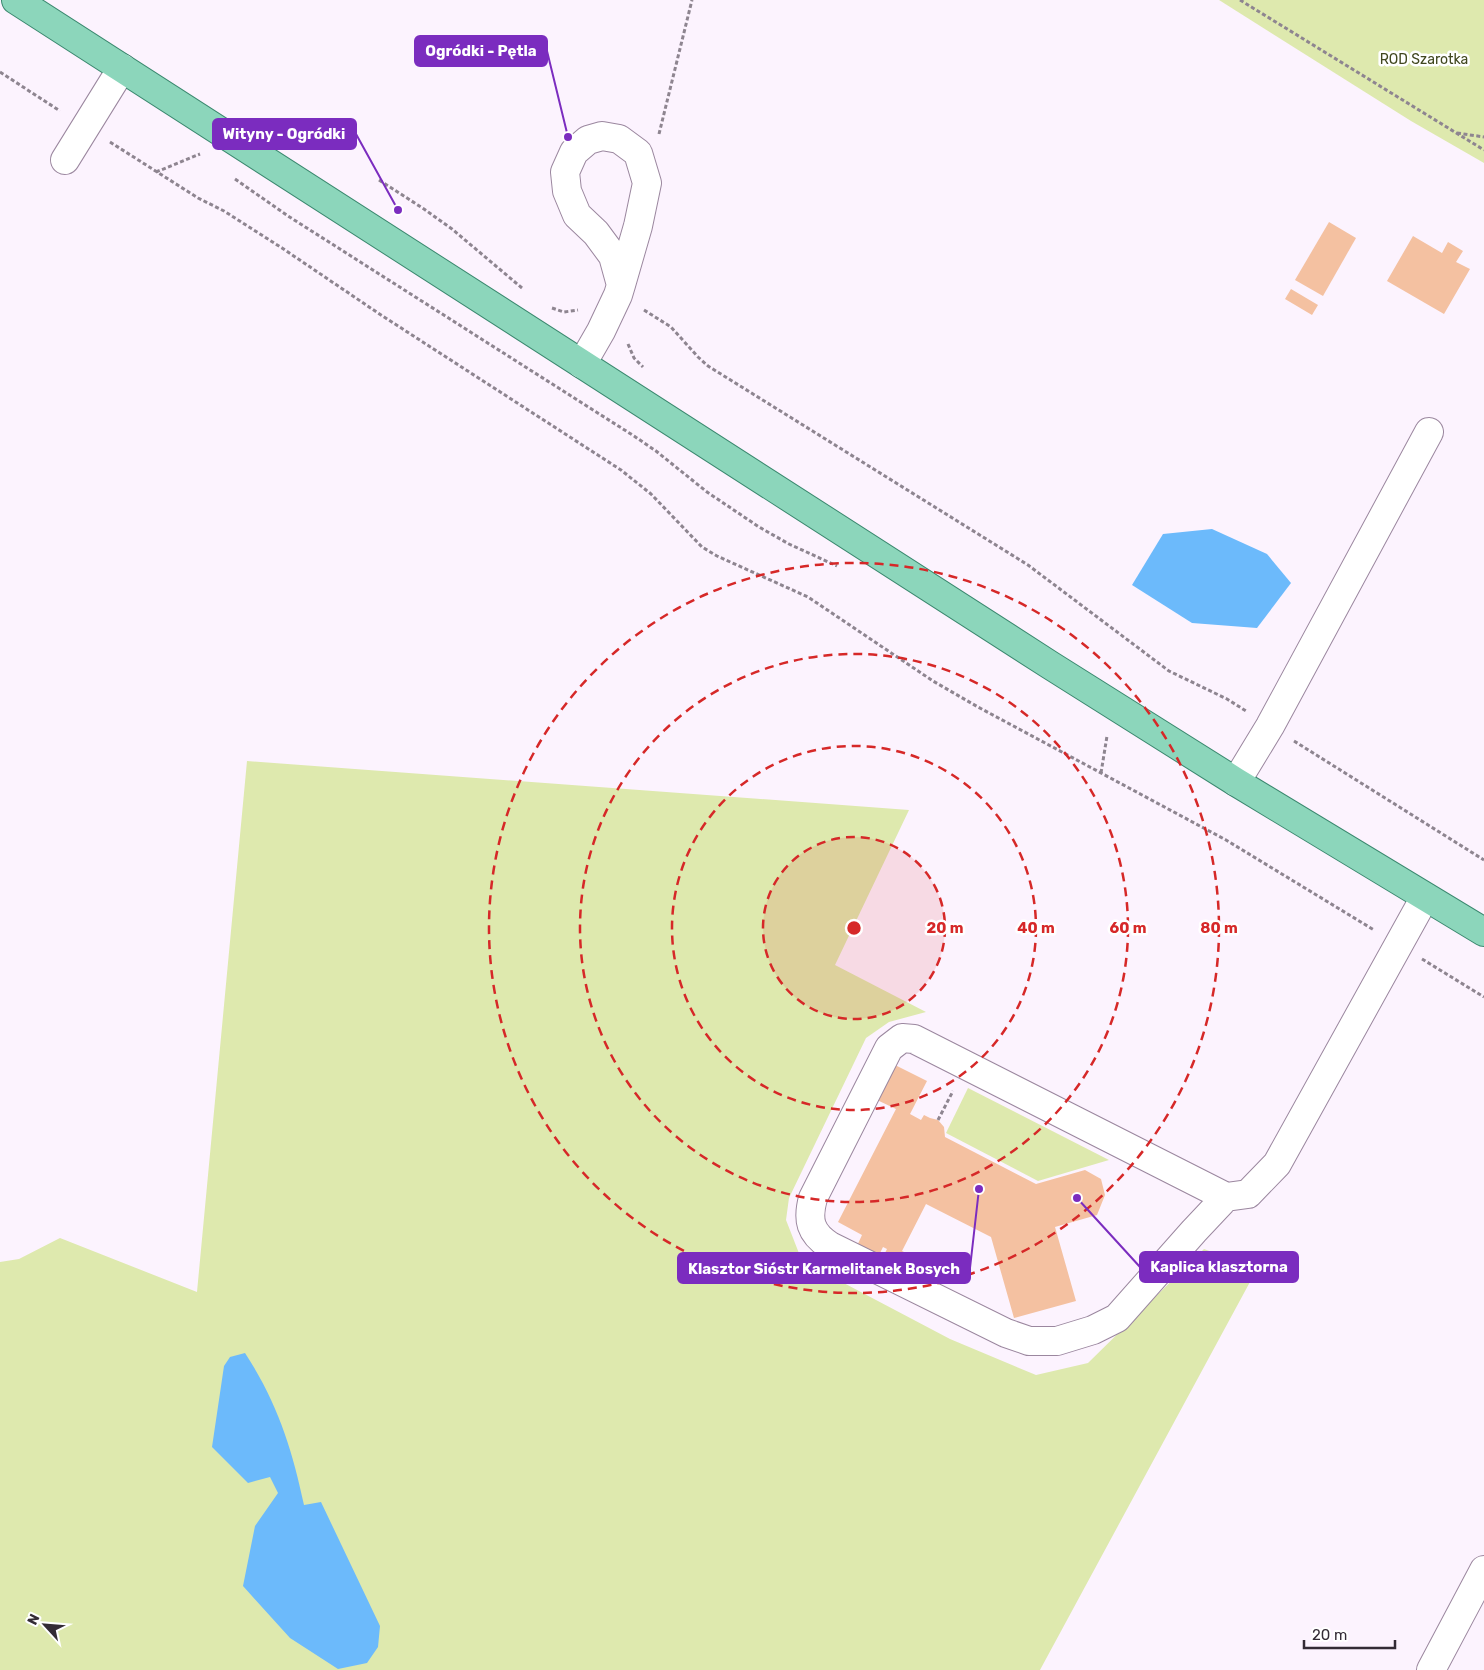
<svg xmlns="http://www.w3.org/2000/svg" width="1484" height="1670" font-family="Rubik,sans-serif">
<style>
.green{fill:#dee9ae}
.water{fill:#6cbafb}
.building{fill:#f4c1a1}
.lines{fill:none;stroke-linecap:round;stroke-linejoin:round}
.minor-casing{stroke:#9b879f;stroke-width:30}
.major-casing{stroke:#3b886f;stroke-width:30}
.path{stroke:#8e8590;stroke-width:3;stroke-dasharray:4 2.5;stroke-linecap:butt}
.minor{stroke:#fff;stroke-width:28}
.major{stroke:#8cd6bb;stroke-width:28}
.ring{fill:none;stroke:#d62828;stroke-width:2.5;stroke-dasharray:9 6}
.labels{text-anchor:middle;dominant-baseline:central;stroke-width:5;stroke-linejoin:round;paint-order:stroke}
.park-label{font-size:14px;fill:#41471f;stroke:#fff}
.centre{fill:#d62828;stroke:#fff;stroke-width:2.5}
.ring-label{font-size:15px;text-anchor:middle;font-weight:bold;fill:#d62828;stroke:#fff;stroke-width:5;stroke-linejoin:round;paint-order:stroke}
.leader{fill:none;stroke:#7b2cbf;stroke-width:2}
.callout-dot{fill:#7b2cbf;stroke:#fff;stroke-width:2}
.callout{fill:#7b2cbf;stroke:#7b2cbf;stroke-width:2}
.callout-label{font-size:15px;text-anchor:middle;font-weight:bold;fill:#fff}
</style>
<rect width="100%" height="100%" fill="#fcf3fe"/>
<!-- green -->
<g class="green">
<path d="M1219 0H1484V163L1411 121Z"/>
<path d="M247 761 909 810 835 965 926 1012 889 1022 866 1038 789 1198 786 1220 802 1261 950 1339 1036 1375 1088 1363 1204 1249 1257 1269 1040 1670H0V1262L19 1259 60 1238 197 1292Z"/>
<path d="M968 1088 1109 1160 1038 1181 946 1133Z"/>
</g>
<!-- water -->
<g class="water">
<path d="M1212 529 1267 554 1291 583 1257 628 1192 623 1132 585 1163 534Z"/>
<path d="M245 1353C277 1402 292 1448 304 1505L321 1502 380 1626 378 1647 367 1663 338 1669 290 1638 243 1586 255 1526 278 1493 270 1477 248 1483 212 1447 224 1366 230 1357Z"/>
</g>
<!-- building -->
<g class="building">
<path d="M1329 222 1356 238 1323 296 1295 280Z"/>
<path d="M1413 236 1442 253 1448 242 1463 251 1456 262 1470 269 1444 314 1387 281Z"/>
<path d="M1291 289 1318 305 1312 315 1285 299Z"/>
<path d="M895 1065 927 1081 910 1114 921 1120 924 1115 930 1118 938 1120 944 1127 945 1137 1036 1184 1085 1170 1101 1179 1105 1195 1097 1215 1055 1227 1076 1301 1014 1318 991 1237 926 1204 902 1251 904 1252 899 1261 885 1253 887 1249 883 1247 877 1259 856 1248 862 1235 838 1222 896 1109 877 1100Z"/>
</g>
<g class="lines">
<!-- minor casing -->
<g class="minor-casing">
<g id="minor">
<path d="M65 160 122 68"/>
<path d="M582 364 601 331 618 295 621 285 638 226 647 183 638 153 619 139 602 136 588 140 574 152 565 172 567 191 577 215 596 233 613 256 621 285"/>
<path d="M1236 782 1270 726 1429 432"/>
<path d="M1226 1197 1194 1231 1117 1318 1093 1330 1057 1341H1029L1006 1333 830 1246C810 1233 807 1220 813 1198L889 1048 902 1038 914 1039 1226 1197 1248 1194 1277 1164 1425 897"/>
<path d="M1431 1670 1484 1570"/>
</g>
</g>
<!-- major casing -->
<g class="major-casing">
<path id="major" d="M16 0 1050 665 1236 782 1484 932"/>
</g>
<!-- path -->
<g class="path">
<path d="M1240 0 1484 150"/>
<path d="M0 72 60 111"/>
<path d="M1457 133 1484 137"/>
<path d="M659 134 692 0"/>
<path d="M110 142 198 198 224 211 282 248 381 315 621 470 651 494 702 547 717 556 808 597 933 681 978 707 1226 840 1374 930"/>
<path d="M156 172 200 154"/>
<path d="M235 179 288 216 634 436 656 451 707 492 759 527 789 544 837 566"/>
<path d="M379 180 424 209 452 229 522 288"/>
<path d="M552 308 564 312 578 310"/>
<path d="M644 310 671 327 698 357 708 366 1028 565 1169 671 1227 699 1246 711"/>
<path d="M628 344 634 358 643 367"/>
<path d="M1294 741 1484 860"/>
<path d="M1101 773 1107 736"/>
<path d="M1422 959 1484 997"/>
<path d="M938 1120 953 1091"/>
</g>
<!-- minor -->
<use href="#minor" class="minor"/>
<!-- major -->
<use href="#major" class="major"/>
</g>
<!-- distance rings -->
<circle cx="854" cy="928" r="91" fill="#d62828" fill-opacity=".12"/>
<g class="ring">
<circle cx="854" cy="928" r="91"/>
<circle cx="854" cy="928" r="182"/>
<circle cx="854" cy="928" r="274"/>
<circle cx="854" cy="928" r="365"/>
</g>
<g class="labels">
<!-- park labels -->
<g class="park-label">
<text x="1424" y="59">ROD Szarotka</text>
</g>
</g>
<circle cx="854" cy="928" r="8" class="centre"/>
<g class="ring-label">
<text x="945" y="933">20 m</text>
<text x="1036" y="933">40 m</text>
<text x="1128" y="933">60 m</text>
<text x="1219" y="933">80 m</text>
</g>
<!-- callouts -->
<path class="leader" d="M568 137L547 51M398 210L356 134M1077 1198L1140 1267M979 1189L970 1268"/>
<g class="callout-dot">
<circle cx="568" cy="137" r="5"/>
<circle cx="398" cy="210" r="5"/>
<circle cx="1077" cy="1198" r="5"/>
<circle cx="979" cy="1189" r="5"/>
</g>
<g class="callout">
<rect x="415" y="36" width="132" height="30" rx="5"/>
<rect x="213" y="119" width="143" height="30" rx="5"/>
<rect x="1140" y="1252" width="158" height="30" rx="5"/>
<rect x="678" y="1253" width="292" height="30" rx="5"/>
</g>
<g class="callout-label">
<text x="481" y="56">Ogródki - Pętla</text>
<text x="284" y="139">Wityny - Ogródki</text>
<text x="1219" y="1272">Kaplica klasztorna</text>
<text x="824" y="1274">Klasztor Sióstr Karmelitanek Bosych</text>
</g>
<!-- north arrow -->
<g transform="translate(45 1625) rotate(296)" stroke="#ffffff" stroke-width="4" paint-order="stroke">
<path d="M0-4L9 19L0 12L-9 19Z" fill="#332b35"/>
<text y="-8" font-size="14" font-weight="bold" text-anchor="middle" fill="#332b35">N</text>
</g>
<!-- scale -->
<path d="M1304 1640v8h91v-8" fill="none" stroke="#332b35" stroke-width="2.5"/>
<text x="1312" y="1640" font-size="15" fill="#332b35" stroke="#ffffff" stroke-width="4" paint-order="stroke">20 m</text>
</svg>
